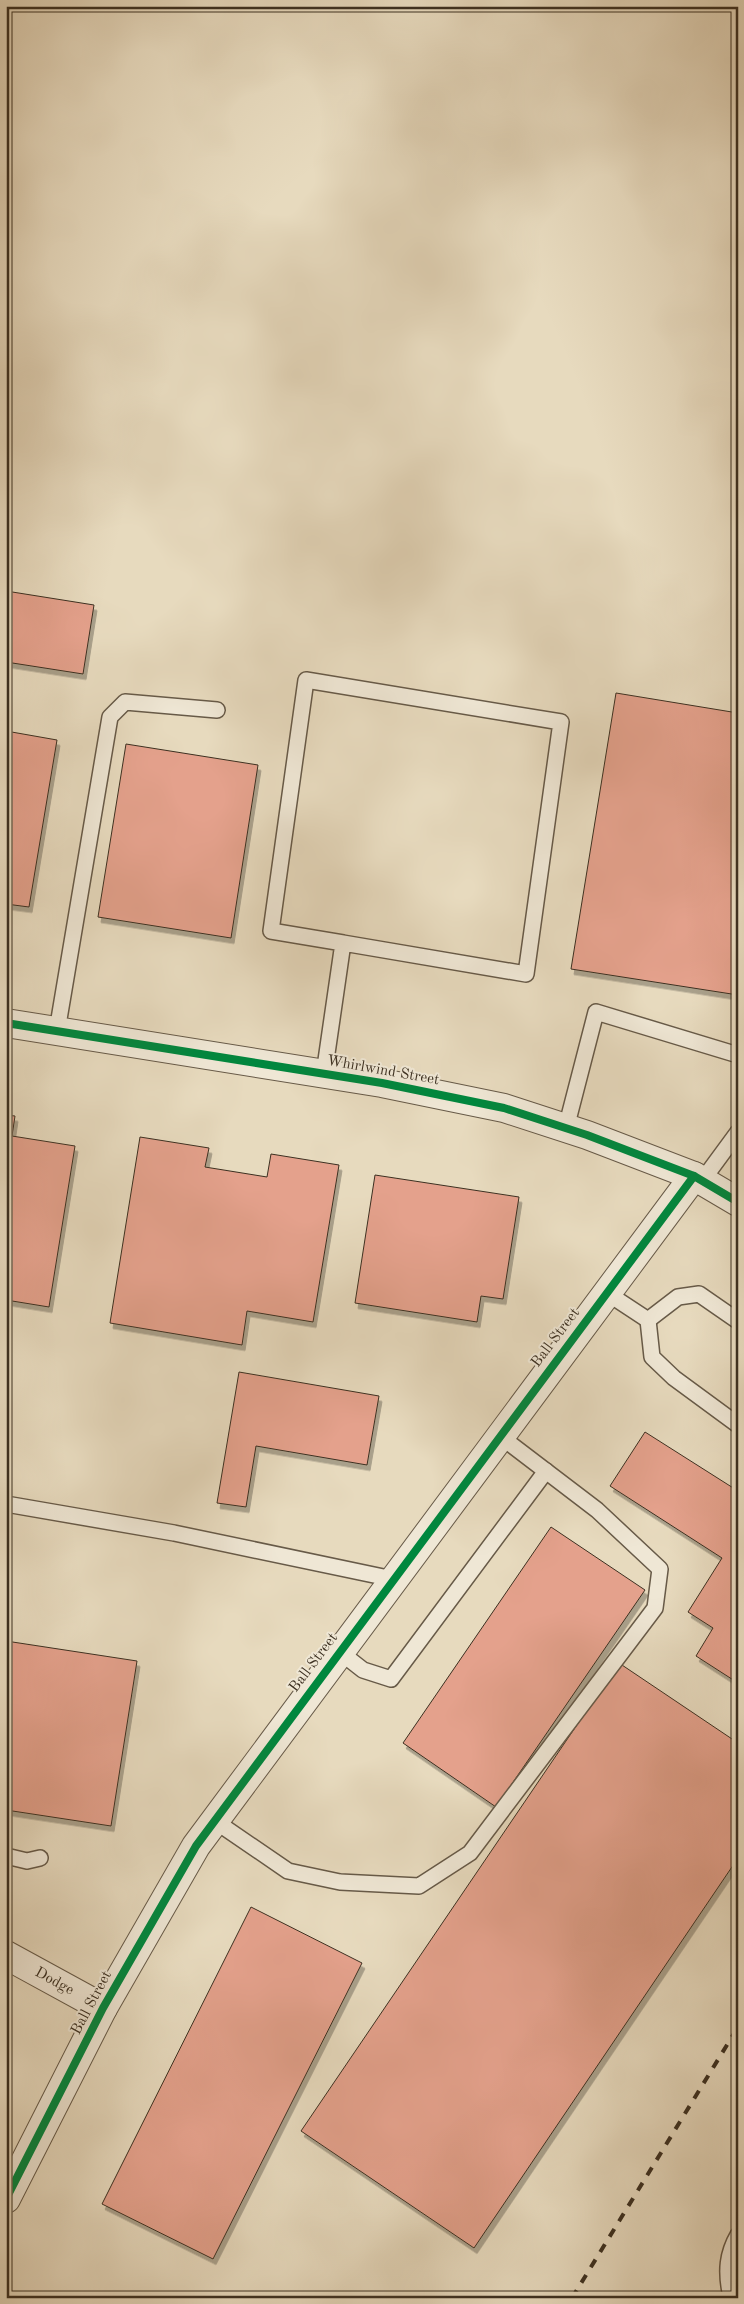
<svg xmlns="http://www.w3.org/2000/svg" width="744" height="2304" font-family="'Old Standard TT',serif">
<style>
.building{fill:#e4a18c;stroke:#3c3021;filter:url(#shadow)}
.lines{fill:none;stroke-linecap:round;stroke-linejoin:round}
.service-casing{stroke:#675a48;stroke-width:18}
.minor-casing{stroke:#675a48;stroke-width:30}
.service{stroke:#efe7d5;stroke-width:15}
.minor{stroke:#efe7d5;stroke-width:28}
.rail{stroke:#3c3021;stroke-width:4;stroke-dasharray:9 9;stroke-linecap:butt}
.cycleway-casing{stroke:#efe7d5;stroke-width:11}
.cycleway{stroke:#00873e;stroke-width:8}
.labels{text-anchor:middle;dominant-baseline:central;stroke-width:4;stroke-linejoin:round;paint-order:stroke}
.street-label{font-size:15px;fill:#3c3021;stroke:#efe7d5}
</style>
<defs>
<filter id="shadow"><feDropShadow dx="3" dy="5.5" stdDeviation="0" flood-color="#0004"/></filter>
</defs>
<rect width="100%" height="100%" fill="#e7dabe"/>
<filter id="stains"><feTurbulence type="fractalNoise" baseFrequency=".004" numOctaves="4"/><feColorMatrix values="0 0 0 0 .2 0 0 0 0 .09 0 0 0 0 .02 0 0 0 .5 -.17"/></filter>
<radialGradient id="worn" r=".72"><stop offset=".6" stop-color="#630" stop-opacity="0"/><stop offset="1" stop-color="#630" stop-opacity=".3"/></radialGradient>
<!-- building -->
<g class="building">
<path d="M6 591 94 605 83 674 6 662Z"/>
<path d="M616 693 738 713V995L571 969Z"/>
<path d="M6 731 57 740 29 907 6 904Z"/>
<path d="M126 744 258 765 231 938 98 917Z"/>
<path d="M6 1115 15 1116 12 1136 75 1146 49 1307 6 1300Z"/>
<path d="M140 1137 209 1148 205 1167 267 1177 271 1154 339 1165 313 1322 247 1311 242 1345 110 1323Z"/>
<path d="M375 1175 519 1197 503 1299 481 1296 477 1322 355 1303Z"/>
<path d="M239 1372 379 1396 367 1465 256 1446 246 1507 217 1503Z"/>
<path d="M645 1432 738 1491V1683L696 1656 713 1628 688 1612 722 1558 610 1486Z"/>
<path d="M551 1527 645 1590 496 1807 403 1743Z"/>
<path d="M6 1641 137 1661 111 1826 6 1810Z"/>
<path d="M619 1663 738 1743V1858L474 2248 301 2131Z"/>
<path d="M251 1907 362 1963 213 2259 102 2204Z"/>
</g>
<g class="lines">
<!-- service casing -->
<g class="service-casing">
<g id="service">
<path d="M57 1031 110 717 125 702 217 710"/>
<path d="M324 1074 343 943 526 974 561 722 306 680 271 931 343 943"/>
<path d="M566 1128 596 1012 738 1055"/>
<path d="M702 1181 738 1132"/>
<path d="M607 1293 648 1320"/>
<path d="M648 1320 652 1357 674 1378 738 1425"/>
<path d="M648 1320 678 1297 699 1294 738 1321"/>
<path d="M6 1504 174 1533 393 1579"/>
<path d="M340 1652 363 1670 391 1679 546 1471"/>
<path d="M215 1821 288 1871 340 1882 419 1886 470 1853 655 1608 660 1569 597 1510 500 1436"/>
<path d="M6 1856 27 1861 40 1858"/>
<path d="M738 2235C727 2254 726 2271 730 2292L738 2295"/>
</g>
</g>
<!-- minor casing -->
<g class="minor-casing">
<g id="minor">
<path d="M6 1023 382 1083 504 1108 587 1135 694 1176 738 1202"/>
<path id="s1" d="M6 1955 103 2008"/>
<path d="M6 2199 103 2008 196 1846 694 1176"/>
</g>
</g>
<!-- service -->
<use href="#service" class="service"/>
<!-- minor -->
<use href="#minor" class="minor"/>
<!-- rail -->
<path class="rail" d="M572 2298 738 2027"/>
<!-- cycleway casing -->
<g class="cycleway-casing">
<g id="cycleway">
<path d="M6 1023 382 1083 504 1108 587 1135 694 1176 738 1202"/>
<path d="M6 2199 103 2008 196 1846 694 1176"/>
</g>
</g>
<!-- cycleway -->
<use href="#cycleway" class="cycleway"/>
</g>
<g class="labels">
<!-- street labels -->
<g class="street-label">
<text transform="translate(383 1071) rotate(10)">Whirlwind Street</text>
<text transform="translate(556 1338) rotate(-53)">Ball Street</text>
<text transform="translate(314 1663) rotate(-53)">Ball Street</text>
<text stroke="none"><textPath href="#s1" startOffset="55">Dodge</textPath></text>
<text transform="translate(92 2003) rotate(-62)">Ball Street</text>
</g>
</g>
<!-- margin -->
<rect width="744" height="2304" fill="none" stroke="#e7dabe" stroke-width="25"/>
<rect x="8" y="8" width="729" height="2289" fill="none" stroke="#3c3021" stroke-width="2.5"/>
<rect x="12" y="12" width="719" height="2279" fill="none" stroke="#3c3021"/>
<rect width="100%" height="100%" filter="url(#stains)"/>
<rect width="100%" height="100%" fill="url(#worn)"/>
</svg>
